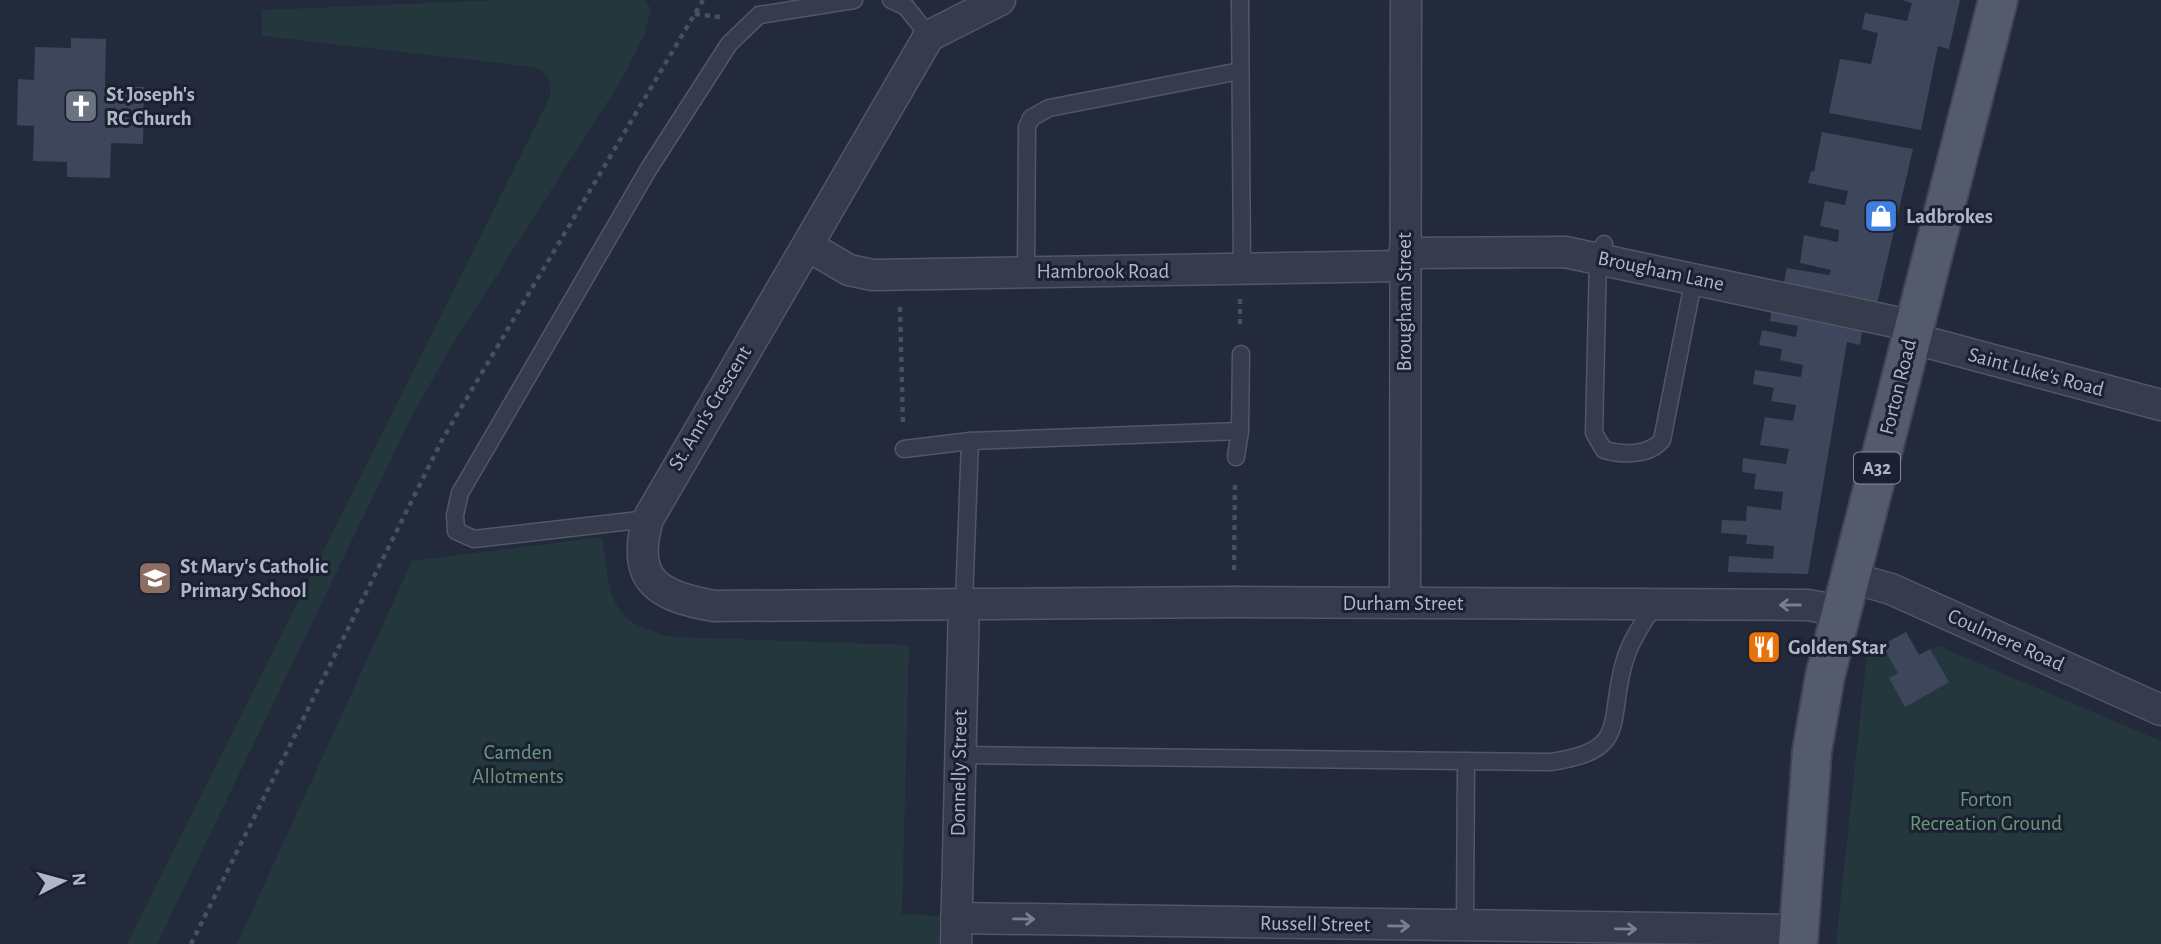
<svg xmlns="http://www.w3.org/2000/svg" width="2161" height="944" font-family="'Alegreya Sans',sans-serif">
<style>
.green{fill:#24373d}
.building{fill:#3e465c}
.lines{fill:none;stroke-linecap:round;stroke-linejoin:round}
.service-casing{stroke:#515767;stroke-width:19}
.minor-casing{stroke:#515767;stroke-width:33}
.primary-casing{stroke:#3f4555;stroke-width:42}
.path{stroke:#42545a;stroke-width:4.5;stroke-dasharray:5 5;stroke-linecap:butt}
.service{stroke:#363c4c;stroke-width:16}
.minor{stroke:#363c4c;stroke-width:30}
.primary{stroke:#545b6c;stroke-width:38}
.oneway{stroke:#7a8090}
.labels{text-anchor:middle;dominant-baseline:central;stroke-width:6;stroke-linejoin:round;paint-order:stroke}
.shield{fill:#1c2131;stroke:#858a9b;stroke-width:2}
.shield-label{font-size:19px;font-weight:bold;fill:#b2b7c8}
.poi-label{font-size:21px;font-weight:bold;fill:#b2b7c8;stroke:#1c2131;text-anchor:start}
.street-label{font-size:21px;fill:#b2b7c8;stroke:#1c2131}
.park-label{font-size:21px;fill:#68997a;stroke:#1c2131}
</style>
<rect width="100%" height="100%" fill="#222a3c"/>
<!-- green -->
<g class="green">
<path d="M500 0H645L651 9 644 36 622 79 451 347 412 416 157 944H127L550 97C552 81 549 75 535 67L262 36V10Z"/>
<path d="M602 537C611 598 608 624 675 637L909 645 902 914 939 916V944H237L412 561Z"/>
<path d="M1906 632 1919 655 1939 646 2161 741V944H1836L1867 653Z"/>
</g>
<!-- building -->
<g class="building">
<path d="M1902 0H1960L1949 49 1938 46 1921 130 1829 113 1840 59 1871 64 1878 33 1862 29 1865 13 1907 21 1912 3Z"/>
<path d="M71 38 106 39 105 86 144 87 143 144 111 143 110 178 67 177V162L33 161 34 126 17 125 18 79 34 80 35 47 71 48Z"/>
<path d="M1822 132 1913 149 1877 304 1783 287 1787 268 1829 275 1831 270 1800 263 1804 235 1838 242 1839 230 1820 226 1825 201 1845 205 1848 191 1808 183 1811 171 1814 172Z"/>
<path d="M1772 307 1863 324 1860 345 1847 342 1808 574 1728 572 1729 556 1773 559 1774 546 1746 544 1747 535 1721 533 1722 520 1746 521 1747 506 1781 510 1783 492 1754 489 1756 474 1742 472 1743 458 1786 464 1789 449 1760 445 1765 417 1793 421 1796 405 1771 401 1774 388 1753 384 1755 370 1801 377 1803 365 1780 360 1782 349 1759 345 1762 330 1796 337 1798 326 1770 321Z"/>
<path d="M1906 632 1919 655 1930 649 1949 682 1905 707 1889 678 1898 673 1882 645Z"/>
</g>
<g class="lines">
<!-- service casing -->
<g class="service-casing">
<g id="service">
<path d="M891 0 906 7 929 36"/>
<path d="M1240 0 1242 269"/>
<path d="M1604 244 1598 258 1594 433 1604 450C1622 455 1649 456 1662 440L1694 278"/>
<path d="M1026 272 1027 127 1031 118 1049 108 1240 71"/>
<path d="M904 449 970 441 1240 431"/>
<path d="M1236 457 1240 431 1241 354"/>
<path d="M648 519 474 539 456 531 455 515 460 493 648 170 729 44 759 15 854 0"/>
<path d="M964 603 970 441"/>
<path d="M959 755 1550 762C1630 751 1607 723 1624 663 1630 641 1643 623 1655 604"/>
<path d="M1465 927 1466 761"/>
</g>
</g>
<!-- minor casing -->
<g class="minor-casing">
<g id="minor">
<path d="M1000 0 929 36 648 519C630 581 658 596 714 606L1234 602 1808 605 1841 611"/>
<path d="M808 246 849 270 873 275 1404 266"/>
<path d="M1404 253 1565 252 1914 326"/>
<path d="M1911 338 2161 405"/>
<path d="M1849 577 1891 589 2161 710"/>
<path d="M1405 603 1406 0"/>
<path d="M956 918 1799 930"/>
<path d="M956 944 964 603"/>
</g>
</g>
<!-- primary casing -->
<g class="primary-casing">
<path id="primary" d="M1798 944 1812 751 1825 676 1998 0"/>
</g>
<!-- path -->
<g class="path">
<path d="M695 14 720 17"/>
<path d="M1240 299V329"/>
<path d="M900 307 903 424"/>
<path d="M1234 570 1235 481"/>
<path d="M191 944 442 440 703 0"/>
</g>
<!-- service -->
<use href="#service" class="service"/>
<!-- minor -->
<use href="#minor" class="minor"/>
<!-- primary -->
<use href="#primary" class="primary"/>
</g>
<!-- one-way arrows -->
<defs><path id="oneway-shaft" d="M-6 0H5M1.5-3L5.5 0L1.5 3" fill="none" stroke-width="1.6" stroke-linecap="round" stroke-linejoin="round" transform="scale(1.75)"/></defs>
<g class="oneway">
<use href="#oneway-shaft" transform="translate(1790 605) rotate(-180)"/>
<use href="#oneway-shaft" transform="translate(1024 919) rotate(1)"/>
<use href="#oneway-shaft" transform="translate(1399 926) rotate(1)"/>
<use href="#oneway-shaft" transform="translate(1626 929) rotate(1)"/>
</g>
<!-- icons -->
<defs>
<g id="church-square" transform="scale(1.75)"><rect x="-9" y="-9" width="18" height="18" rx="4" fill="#6b7280" stroke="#1c2131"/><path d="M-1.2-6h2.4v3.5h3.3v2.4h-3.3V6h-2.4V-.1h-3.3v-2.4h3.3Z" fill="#fff"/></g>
<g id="shop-square" transform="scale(1.75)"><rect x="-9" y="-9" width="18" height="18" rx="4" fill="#3f7fe0" stroke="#1c2131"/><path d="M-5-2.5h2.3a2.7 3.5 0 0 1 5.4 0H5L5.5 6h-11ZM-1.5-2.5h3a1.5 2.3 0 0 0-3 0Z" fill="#fff"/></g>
<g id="school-square" transform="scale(1.75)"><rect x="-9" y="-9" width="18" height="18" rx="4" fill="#8d6e63" stroke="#1c2131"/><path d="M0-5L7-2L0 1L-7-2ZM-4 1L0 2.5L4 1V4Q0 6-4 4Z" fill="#fff"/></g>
<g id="restaurant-square" transform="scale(1.75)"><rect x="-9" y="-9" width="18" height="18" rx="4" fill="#e8710a" stroke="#1c2131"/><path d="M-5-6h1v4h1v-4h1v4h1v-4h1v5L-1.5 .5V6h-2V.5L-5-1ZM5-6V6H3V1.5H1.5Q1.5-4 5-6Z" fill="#fff"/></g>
</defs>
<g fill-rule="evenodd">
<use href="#church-square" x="81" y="106"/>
<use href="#shop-square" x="1881" y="216"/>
<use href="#school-square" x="155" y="578"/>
<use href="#restaurant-square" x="1764" y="647"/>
</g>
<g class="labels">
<!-- shield labels -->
<rect class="shield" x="1854" y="452.5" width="46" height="31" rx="5"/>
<g class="shield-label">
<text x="1877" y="468">A32</text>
</g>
<!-- poi labels -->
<g class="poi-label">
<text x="106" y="94">St Joseph's<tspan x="106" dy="24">RC Church</tspan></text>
<text x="1906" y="216">Ladbrokes</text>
<text x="180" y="566">St Mary's Catholic<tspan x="180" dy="24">Primary School</tspan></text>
<text x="1788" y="647">Golden Star</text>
</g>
<!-- street labels -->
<g class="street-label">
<text x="1103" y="271">Hambrook Road</text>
<text transform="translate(1661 271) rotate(12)">Brougham Lane</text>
<text transform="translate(1404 302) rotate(-90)">Brougham Street</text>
<text transform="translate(2036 372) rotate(15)">Saint Luke's Road</text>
<text transform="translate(1898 387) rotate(-76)">Forton Road</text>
<text transform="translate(710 408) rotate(-59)">St. Ann's Crescent</text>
<text x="1403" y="603">Durham Street</text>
<text transform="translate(2006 640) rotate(24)">Coulmere Road</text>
<text transform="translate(959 773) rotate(-89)">Donnelly Street</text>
<text transform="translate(1315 924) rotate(1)">Russell Street</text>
</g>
<!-- park labels -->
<g class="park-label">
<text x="518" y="752">Camden<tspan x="518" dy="24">Allotments</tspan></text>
<text x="1986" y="799">Forton<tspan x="1986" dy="24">Recreation Ground</tspan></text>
</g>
</g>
<!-- north arrow -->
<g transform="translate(63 881) rotate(84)" stroke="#1c2131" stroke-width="5" paint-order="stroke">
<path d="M0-5L12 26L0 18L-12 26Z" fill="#b2b7c8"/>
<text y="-10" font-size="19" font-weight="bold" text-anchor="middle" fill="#b2b7c8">N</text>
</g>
</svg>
